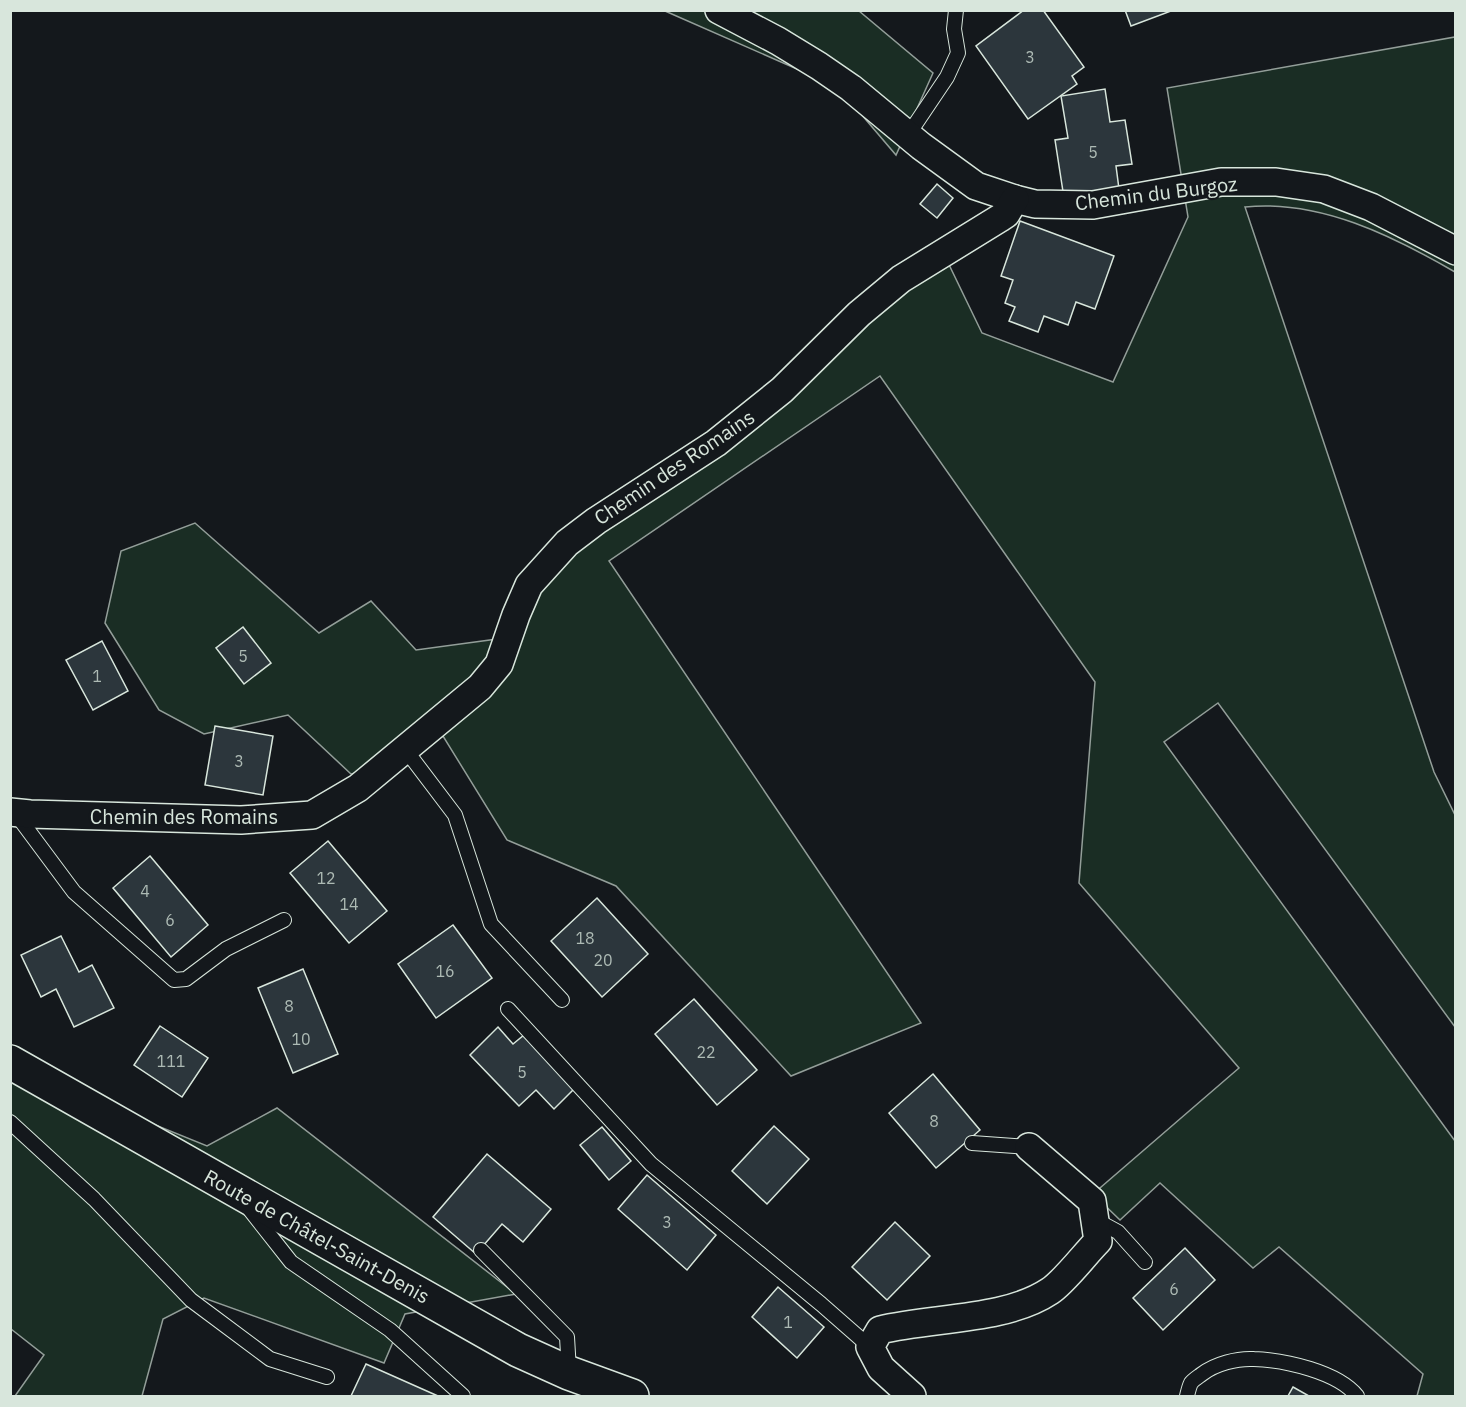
<svg xmlns="http://www.w3.org/2000/svg" width="1466" height="1407" font-family="'IBM Plex Sans',sans-serif">
<style>
.green{fill:#1a2d24;stroke:#939e99;stroke-width:1.5}
.building{fill:#2c363c;stroke:#d8e6dc;stroke-width:1.5}
.lines{fill:none;stroke-linecap:round;stroke-linejoin:round}
.service-casing{stroke:#d8e6dc;stroke-width:16}
.minor-casing{stroke:#d8e6dc;stroke-width:30}
.primary-casing{stroke:#d8e6dc;stroke-width:36}
.service{stroke:#14181c;stroke-width:14}
.minor{stroke:#14181c;stroke-width:27}
.primary{stroke:#14181c;stroke-width:33}
.labels{text-anchor:middle;dominant-baseline:central;stroke-width:4.5;stroke-linejoin:round;paint-order:stroke}
.number-label{font-size:16px;fill:#adbab4}
.street-label{font-size:20px;fill:#d8e6dc;stroke:#14181c}
</style>
<rect width="100%" height="100%" fill="#14181c"/>
<!-- green -->
<g class="green">
<path d="M665 11H859L933 73 896 155 838 87Z"/>
<path d="M1455 37V272C1393 236 1319 199 1245 207L1434 772 1455 815V1027L1218 703 1164 742 1455 1141V1396H1417L1423 1374 1279 1247 1253 1268 1160 1183 1120 1220 1093 1194 1239 1068 1079 883 1095 682 880 376 609 561 921 1023 791 1076 616 886 507 840 443 736 399 764 351 774 288 715 204 734 159 710 105 623 121 551 195 523 319 633 371 601 416 650 497 639 530 565 701 444 940 246 982 333 1113 382 1188 217 1167 88Z"/>
<path d="M10 1066 207 1146 277 1108 516 1294 405 1314 384 1363 204 1298 163 1319 142 1396H15L44 1355 11 1329Z"/>
</g>
<!-- building -->
<g class="building">
<path d="M1024 10H1043L1084 67 1072 76 1077 84 1028 119 976 46Z"/>
<path d="M1125 10H1171V11L1131 26Z"/>
<path d="M1105 89 1110 122 1125 120 1132 164 1116 166 1119 189 1064 198 1055 140 1068 138 1061 96Z"/>
<path d="M937 184 953 198 937 218 920 204Z"/>
<path d="M1020 221 1114 256 1095 309 1076 302 1068 325 1044 316 1038 332 1009 321 1015 307 1005 303 1013 280 1001 276Z"/>
<path d="M243 627 271 663 244 684 216 648Z"/>
<path d="M102 641 128 691 93 710 66 660Z"/>
<path d="M215 726 273 736 263 795 205 785Z"/>
<path d="M328 841 387 911 349 943 290 873Z"/>
<path d="M150 856 208 925 171 957 113 888Z"/>
<path d="M597 898 648 954 602 997 551 941Z"/>
<path d="M453 925 492 978 436 1018 398 964Z"/>
<path d="M61 936 79 972 92 965 114 1008 74 1027 56 989 41 997 21 955Z"/>
<path d="M303 969 338 1054 293 1073 258 988Z"/>
<path d="M694 999 757 1070 717 1105 655 1034Z"/>
<path d="M160 1026 208 1058 182 1097 134 1065Z"/>
<path d="M498 1027 513 1044 524 1035 575 1088 554 1109 536 1090 519 1106 470 1055Z"/>
<path d="M933 1074 980 1130 936 1168 889 1113Z"/>
<path d="M774 1126 809 1159 767 1204 732 1171Z"/>
<path d="M602 1127 631 1161 609 1180 580 1145Z"/>
<path d="M487 1154 551 1209 523 1242 502 1224 476 1254 433 1217Z"/>
<path d="M647 1175 716 1235 687 1270 618 1209Z"/>
<path d="M895 1222 930 1256 887 1300 852 1267Z"/>
<path d="M1185 1248 1215 1280 1163 1330 1133 1298Z"/>
<path d="M778 1287 824 1327 797 1358 752 1317Z"/>
<path d="M366 1364 438 1396H351Z"/>
<path d="M1293 1387 1309 1396H1288Z"/>
</g>
<g class="lines">
<!-- service casing -->
<g class="service-casing">
<g id="service">
<path d="M908 135 947 77 958 53 954 29 956 10"/>
<path d="M405 749 455 815 491 924 562 1000"/>
<path d="M16 814 74 892 174 980 186 979 226 949 284 920"/>
<path d="M508 1009 651 1164 821 1304 870 1347"/>
<path d="M10 1122 94 1199 191 1300 270 1359 327 1377"/>
<path d="M972 1143 1029 1147"/>
<path d="M250 1210 291 1262 390 1330 463 1396"/>
<path d="M1096 1220 1118 1232 1145 1262"/>
<path d="M481 1250 567 1337 569 1371"/>
<path d="M1187 1396C1188 1392 1189 1387 1191 1383 1193 1380 1198 1377 1202 1374 1215 1364 1237 1358 1254 1359 1285 1360 1338 1372 1357 1396"/>
</g>
</g>
<!-- minor casing -->
<g class="minor-casing">
<g id="minor">
<path d="M719 10 778 41 819 66 851 88 921 146 976 186 1015 199 1035 204 1093 205 1221 182H1276L1324 189 1371 207 1456 251"/>
<path d="M10 812 30 814 241 820 312 815 358 788 480 687 499 664 516 615 529 585 567 543 596 521 716 443 782 390 859 314 901 279 1000 218 1006 214 1015 199"/>
<path d="M912 1396 881 1368 870 1347 880 1330C933 1317 1005 1321 1050 1291 1064 1282 1085 1254 1098 1241L1092 1201 1029 1147"/>
</g>
</g>
<!-- primary casing -->
<g class="primary-casing">
<path id="primary" d="M10 1062 518 1350 569 1373 632 1396"/>
</g>
<!-- service -->
<use href="#service" class="service"/>
<!-- minor -->
<use href="#minor" class="minor"/>
<!-- primary -->
<use href="#primary" class="primary"/>
</g>
<g class="labels">
<!-- number labels -->
<g class="number-label">
<text x="1030" y="57">3</text>
<text x="1093" y="152">5</text>
<text x="243" y="656">5</text>
<text x="97" y="676">1</text>
<text x="239" y="761">3</text>
<text x="326" y="878">12</text>
<text x="145" y="891">4</text>
<text x="349" y="904">14</text>
<text x="170" y="920">6</text>
<text x="585" y="938">18</text>
<text x="603" y="960">20</text>
<text x="445" y="971">16</text>
<text x="289" y="1006">8</text>
<text x="301" y="1039">10</text>
<text x="706" y="1052">22</text>
<text x="171" y="1061">111</text>
<text x="522" y="1072">5</text>
<text x="934" y="1121">8</text>
<text x="667" y="1222">3</text>
<text x="1174" y="1289">6</text>
<text x="788" y="1322">1</text>
</g>
<!-- street labels -->
<g class="street-label">
<text transform="translate(1156 193) rotate(-7)">Chemin du Burgoz</text>
<text transform="translate(674 467) rotate(-34)">Chemin des Romains</text>
<text x="184" y="816">Chemin des Romains</text>
<text transform="translate(317 1236) rotate(29)">Route de Châtel-Saint-Denis</text>
</g>
</g>
<!-- border -->
<rect width="1466" height="1407" fill="none" stroke="#d8e6dc" stroke-width="24"/>
</svg>
